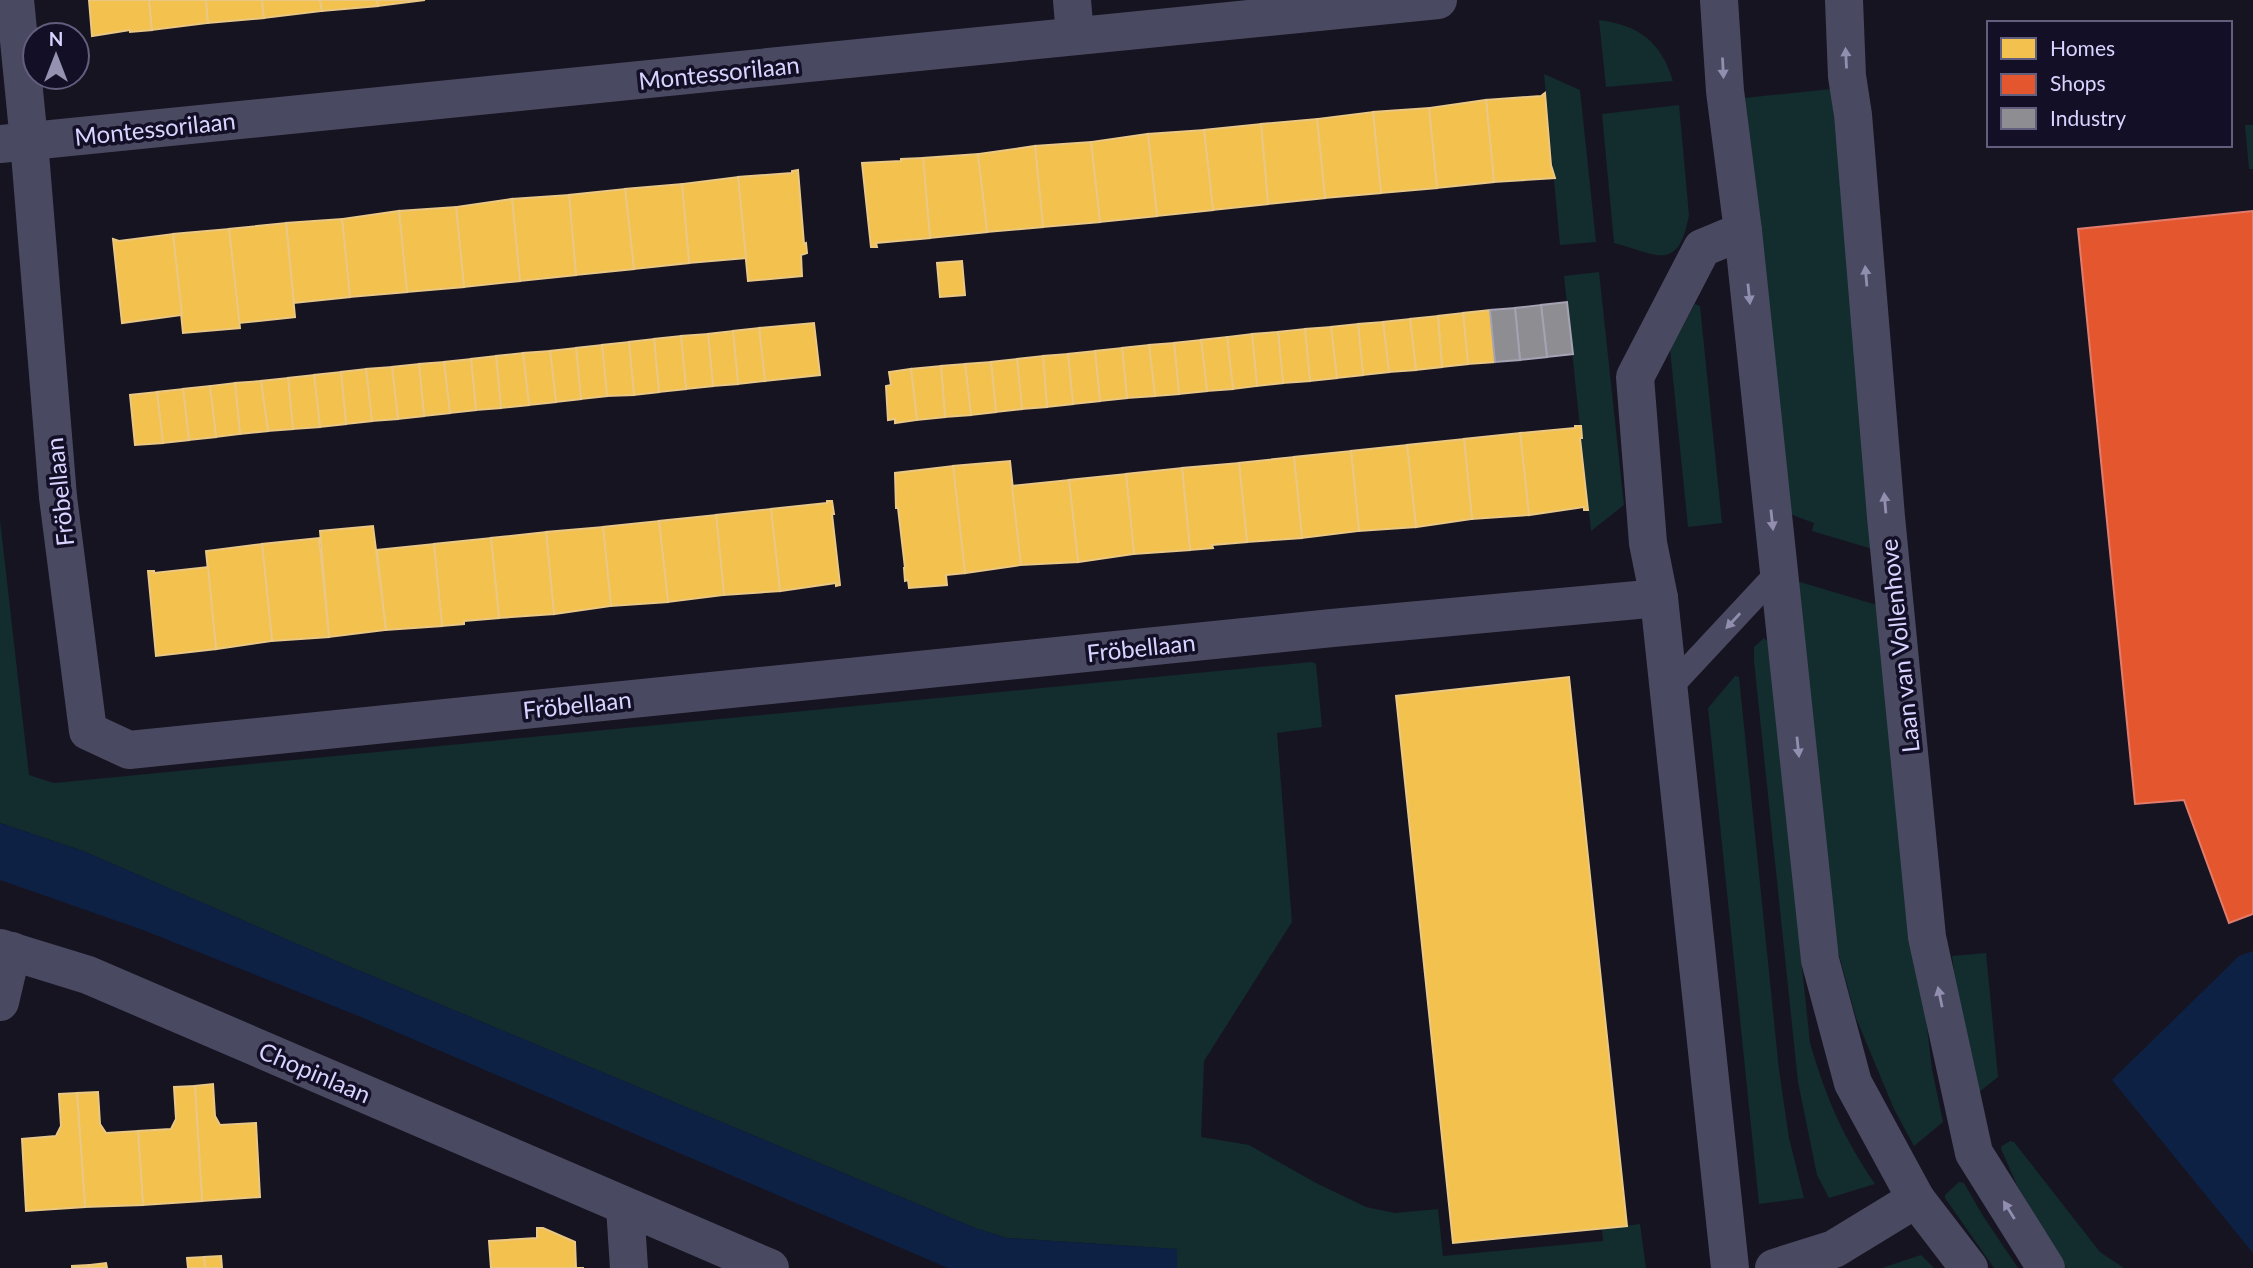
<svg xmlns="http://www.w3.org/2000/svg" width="2253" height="1268" font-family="Lato,sans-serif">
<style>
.green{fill:#132c2d}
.water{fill:#0d2144}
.homes{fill:#f2c14e;stroke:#eac783;stroke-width:2}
.shops{fill:#e4572e;stroke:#e17c6d;stroke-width:2}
.industry{fill:#8d8d92;stroke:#a4a2b3;stroke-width:2}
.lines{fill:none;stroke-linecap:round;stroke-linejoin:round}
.lane{stroke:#4a4962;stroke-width:24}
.street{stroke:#4a4962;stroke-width:38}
.oneway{fill:#928eb0}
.labels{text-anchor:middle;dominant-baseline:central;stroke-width:7;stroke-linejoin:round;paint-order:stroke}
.street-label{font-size:24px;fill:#d9d4ff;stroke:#130f26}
</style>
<rect width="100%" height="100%" fill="#161421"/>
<!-- green -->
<g class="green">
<path d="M1599 20C1639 25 1661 42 1673 81L1606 87Z"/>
<path d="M1544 74 1580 90 1596 242 1560 245Z"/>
<path d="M1831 89 1879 551 1812 531 1814 523 1787 513 1743 98Z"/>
<path d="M1679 105 1689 215C1678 275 1655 253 1614 243L1602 114Z"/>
<path d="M2253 125V169H2249L2245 125Z"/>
<path d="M1599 272 1624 505 1591 531 1564 276Z"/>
<path d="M1695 304 1700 306 1722 523 1688 527 1670 349Z"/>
<path d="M0 520 29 775 54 783 1312 662 1316 664 1322 727 1277 733 1292 922 1204 1061 1201 1137 1249 1145 1316 1183 1366 1207 1395 1213 1438 1209 1443 1256 1603 1241 1602 1229 1640 1224 1646 1268H1177V1249L1007 1238 975 1228 341 963 83 851 0 823Z"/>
<path d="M1800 582 1877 605 1932 1069 1943 1122 1914 1146 1894 1109 1856 1018 1836 944 1795 585Z"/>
<path d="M1764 638 1768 642 1810 1043C1827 1100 1842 1135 1875 1184L1829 1198 1817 1175 1798 1082 1754 661V647Z"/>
<path d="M1735 676 1739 677 1779 1070 1789 1138 1804 1198 1759 1204 1708 708Z"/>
<path d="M1986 953 1998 1077 1979 1092 1958 1004 1952 956Z"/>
<path d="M2010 1141 2014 1142 2100 1252 2124 1268H2066L2017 1185 2001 1149 2002 1146Z"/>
<path d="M1959 1182 1964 1183 1983 1216 2018 1268H1994L1945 1198V1195Z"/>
<path d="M1921 1255 1934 1268H1882Z"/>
</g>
<!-- water -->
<g class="water">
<path d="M0 823 83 851 341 963 975 1228 1007 1238 1177 1249V1268H948L361 1017 143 930 0 880Z"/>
<path d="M2253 951V1253L2112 1080 2239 956Z"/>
</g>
<!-- homes -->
<g class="homes">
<path d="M89 0H149L152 30 130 32V30L92 36Z"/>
<path d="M149 0H206L208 23 152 30Z"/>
<path d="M206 0H262L264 18 208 23Z"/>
<path d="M262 0H320L322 11 264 18Z"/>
<path d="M320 0H377L378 6 322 11Z"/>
<path d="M377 0H425L378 6Z"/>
<path d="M1545 93 1551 165 1555 178 1494 182 1486 100 1541 96Z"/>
<path d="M1486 100 1494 182 1437 188 1429 108Z"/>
<path d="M1429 108 1437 188 1381 193 1373 112Z"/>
<path d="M1373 112 1381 193 1325 198 1317 119Z"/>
<path d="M1317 119 1325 198 1268 204 1261 124Z"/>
<path d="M1261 124 1268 204 1213 210 1204 130Z"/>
<path d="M1204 130 1213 210 1157 216 1148 134Z"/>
<path d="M1148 134 1157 216 1100 222 1091 142Z"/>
<path d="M1091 142 1100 222 1043 227 1035 146Z"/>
<path d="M1035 146 1043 227 987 232 978 154Z"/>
<path d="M978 154 987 232 930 238 923 158Z"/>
<path d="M923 158 930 238 876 243 877 247H871L862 163 901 161V159Z"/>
<path d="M798 170 804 244 806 243 807 253 801 255 802 276 748 281 738 177 792 173V171Z"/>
<path d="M738 177 746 258 689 263 682 184Z"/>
<path d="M682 184 689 263 634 269 625 189Z"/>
<path d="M625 189 634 269 576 275 569 195Z"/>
<path d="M569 195 576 275 520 281 512 199Z"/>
<path d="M512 199 520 281 464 287 456 207Z"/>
<path d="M456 207 464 287 407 292 399 211Z"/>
<path d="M399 211 407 292 350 297 342 219Z"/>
<path d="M342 219 350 297 294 303 286 223Z"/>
<path d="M286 223 295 317 239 323 229 229Z"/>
<path d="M229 229 240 328 183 333 173 234Z"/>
<path d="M173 234 182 315 122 323 113 239 119 241Z"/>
<path d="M962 261 965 295 940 297 937 263Z"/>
<path d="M1490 310 1495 362 1468 364 1463 313Z"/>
<path d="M1463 313 1468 364 1442 367 1438 316Z"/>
<path d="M1438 316 1442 367 1416 370 1410 319Z"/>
<path d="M1410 319 1416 370 1389 372 1383 322Z"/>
<path d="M1383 322 1389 372 1363 375 1358 324Z"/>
<path d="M814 323 820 375 765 381 759 328Z"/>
<path d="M1358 324 1363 375 1337 378 1331 327Z"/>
<path d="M1331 327 1337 378 1310 381 1305 329Z"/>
<path d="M759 328 765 381 738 384 733 331Z"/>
<path d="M1305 329 1310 381 1283 383 1278 332Z"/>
<path d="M733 331 738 384 713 386 708 334Z"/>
<path d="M1278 332 1283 383 1257 386 1252 334Z"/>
<path d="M708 334 713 386 686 389 681 336Z"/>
<path d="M1252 334 1257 386 1233 389 1227 337Z"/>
<path d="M681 336 686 389 659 392 654 339Z"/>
<path d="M1227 337 1233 389 1207 391 1201 340Z"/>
<path d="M654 339 659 392 634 395 629 342Z"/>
<path d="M1201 340 1207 391 1179 394 1174 343Z"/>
<path d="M629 342 634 395 607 396 602 345Z"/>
<path d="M1174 343 1179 394 1155 396 1149 345Z"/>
<path d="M602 345 607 396 581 399 576 348Z"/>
<path d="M1149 345 1155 396 1127 398 1122 348Z"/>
<path d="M576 348 581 399 556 402 550 351Z"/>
<path d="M1122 348 1127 398 1100 401 1095 351Z"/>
<path d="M550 351 556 402 529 405 523 353Z"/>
<path d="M1095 351 1100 401 1073 404 1068 354Z"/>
<path d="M523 353 529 405 501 408 496 356Z"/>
<path d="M1068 354 1073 404 1047 407 1043 356Z"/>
<path d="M496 356 501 408 476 410 471 359Z"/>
<path d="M1043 356 1047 407 1022 409 1017 359Z"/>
<path d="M471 359 476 410 450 413 444 362Z"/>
<path d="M1017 359 1022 409 996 412 991 362Z"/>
<path d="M444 362 450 413 424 416 419 364Z"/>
<path d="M991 362 996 412 971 415 965 364Z"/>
<path d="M419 364 424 416 398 419 392 367Z"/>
<path d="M965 364 971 415 945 417 941 366Z"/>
<path d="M941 366 945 417 917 420 911 369Z"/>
<path d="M392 367 398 419 372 421 366 369Z"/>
<path d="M366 369 372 421 346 424 341 372Z"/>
<path d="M911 369 917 420 895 423V419L888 420 886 386 891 385 889 372Z"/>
<path d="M341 372 346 424 320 427 314 375Z"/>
<path d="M314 375 320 427 293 429 288 378Z"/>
<path d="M288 378 293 429 268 431 261 381Z"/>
<path d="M261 381 268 431 240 434 235 383Z"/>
<path d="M235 383 240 434 216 437 210 386Z"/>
<path d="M210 386 216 437 189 440 183 389Z"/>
<path d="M183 389 189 440 163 443 157 392Z"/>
<path d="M157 392 163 443 135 445 130 395Z"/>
<path d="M1575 426H1581L1582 438H1580L1588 510H1584V507L1529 515 1520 433 1575 428Z"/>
<path d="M1520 433 1529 515 1472 519 1464 439Z"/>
<path d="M1464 439 1472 519 1416 527 1407 445Z"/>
<path d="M1407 445 1416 527 1359 531 1351 451Z"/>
<path d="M1351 451 1359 531 1302 538 1294 457Z"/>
<path d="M1294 457 1302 538 1247 542 1239 463Z"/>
<path d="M1010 461 1021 565 965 573 953 466Z"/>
<path d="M1239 463 1247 542 1212 545 1213 548 1190 550 1182 468Z"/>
<path d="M953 466 965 573 946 575 947 585 909 588 908 580 905 581 904 568H905L898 508H896L895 473Z"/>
<path d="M1182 468 1190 550 1134 554 1126 474Z"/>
<path d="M1126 474 1134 554 1078 562 1069 480Z"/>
<path d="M1069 480 1078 562 1021 565 1012 486Z"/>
<path d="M827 501H832L834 514H832L840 585 836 586V583L780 591 771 509 827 503Z"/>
<path d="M771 509 780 591 724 595 716 515Z"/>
<path d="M716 515 724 595 668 602 659 521Z"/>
<path d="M659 521 668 602 611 606 603 527Z"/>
<path d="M373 526 386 630 329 637 320 531Z"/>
<path d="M603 527 611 606 554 614 546 532Z"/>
<path d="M546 532 554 614 499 618 491 538Z"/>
<path d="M319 538 329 637 272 641 262 544Z"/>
<path d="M491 538 499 618 464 621V624L442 626 434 544Z"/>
<path d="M262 544 272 641 216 649 206 551Z"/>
<path d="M434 544 442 626 386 630 377 550Z"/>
<path d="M208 567 216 649 156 656 148 571H154V573Z"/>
<path d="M1569 677 1627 1226 1453 1243 1396 696Z"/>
<path d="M213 1084 215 1116 220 1125 256 1123 260 1197 202 1201 195 1086Z"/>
<path d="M195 1086 202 1201 143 1205 138 1131 171 1129 176 1119 174 1087Z"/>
<path d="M98 1092 100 1124 106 1133 138 1131 143 1205 85 1207 77 1093Z"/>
<path d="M77 1093 85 1207 26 1211 22 1139 56 1136 61 1126 59 1094Z"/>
<path d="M537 1228H543L575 1242 576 1268H584H491L489 1241 537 1238Z"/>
<path d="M221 1256 222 1268H205L204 1257Z"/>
<path d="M204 1257 205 1268H188L187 1258Z"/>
<path d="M106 1263 107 1268H90L89 1265Z"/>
<path d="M89 1265 90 1268H72V1266Z"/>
</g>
<!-- shops -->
<path class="shops" d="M2253 211V914L2229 923 2184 800 2135 804 2078 229Z"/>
<!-- industry -->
<g class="industry">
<path d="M1567 302 1573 354 1547 357 1541 305Z"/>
<path d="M1541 305 1547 357 1520 360 1515 308Z"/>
<path d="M1515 308 1520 360 1495 362 1490 310Z"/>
</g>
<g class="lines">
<!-- lane -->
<path class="lane" d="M1668 690 1779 571"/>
<!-- street -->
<g class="street">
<path d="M15 0 29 141 58 497 88 731 129 750 1332 628 1659 598"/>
<path d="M1072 0 1075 36"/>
<path d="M1719 0 1725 91 1743 231 1820 960 1853 1083 1916 1199 1969 1268"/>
<path d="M1844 0 1847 76 1853 115 1886 517 1927 937 1974 1153 2046 1268"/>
<path d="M0 144 1438 0"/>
<path d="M0 948 88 975 770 1268"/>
<path d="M0 1002 12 951"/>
<path d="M625 1207 629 1268"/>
<path d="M1730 1268 1659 598 1648 543 1635 377 1702 248 1743 231"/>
<path d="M1774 1268 1834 1249 1916 1199"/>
</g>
</g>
<!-- one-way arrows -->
<defs><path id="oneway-solid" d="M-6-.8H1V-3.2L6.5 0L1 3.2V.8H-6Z" transform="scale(1.75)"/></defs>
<g class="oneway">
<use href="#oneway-solid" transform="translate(1846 58) rotate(-93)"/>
<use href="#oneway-solid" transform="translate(1723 68) rotate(87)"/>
<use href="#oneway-solid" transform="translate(1866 276) rotate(-95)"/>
<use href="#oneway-solid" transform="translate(1749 294) rotate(84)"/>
<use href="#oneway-solid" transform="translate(1885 503) rotate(-95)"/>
<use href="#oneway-solid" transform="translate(1772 520) rotate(84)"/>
<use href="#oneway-solid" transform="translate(1733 621) rotate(133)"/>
<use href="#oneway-solid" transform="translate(1798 747) rotate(84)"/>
<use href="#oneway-solid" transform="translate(1940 997) rotate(-102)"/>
<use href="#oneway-solid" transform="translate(2009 1210) rotate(-122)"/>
</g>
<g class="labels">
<!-- street labels -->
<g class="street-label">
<text transform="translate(719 72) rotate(-6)">Montessorilaan</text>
<text transform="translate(155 128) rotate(-6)">Montessorilaan</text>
<text transform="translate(59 492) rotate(-96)">Fröbellaan</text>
<text transform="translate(1899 646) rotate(-96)">Laan van Vollenhove</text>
<text transform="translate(1141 647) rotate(-6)">Fröbellaan</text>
<text transform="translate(577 704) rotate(-6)">Fröbellaan</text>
<text transform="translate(315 1072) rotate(23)">Chopinlaan</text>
</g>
</g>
<!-- legend -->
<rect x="1987" y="21" width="245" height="126" fill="#130f26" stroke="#625e7d" stroke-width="2"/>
<rect x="2001" y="38" width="35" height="21" fill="#f2c14e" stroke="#625e7d" stroke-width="2"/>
<text x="2050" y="56" font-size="21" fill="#d9d4ff">Homes</text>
<rect x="2001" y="74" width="35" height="21" fill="#e4572e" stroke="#625e7d" stroke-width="2"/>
<text x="2050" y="91" font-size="21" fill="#d9d4ff">Shops</text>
<rect x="2001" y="108" width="35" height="21" fill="#8d8d92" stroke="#625e7d" stroke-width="2"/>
<text x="2050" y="126" font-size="21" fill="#d9d4ff">Industry</text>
<!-- north arrow -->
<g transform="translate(56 56)"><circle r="33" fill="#130f26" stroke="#625e7d" stroke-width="2"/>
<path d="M0-5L12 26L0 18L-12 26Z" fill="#9591b1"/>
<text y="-10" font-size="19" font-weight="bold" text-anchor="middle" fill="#d9d4ff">N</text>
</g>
</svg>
